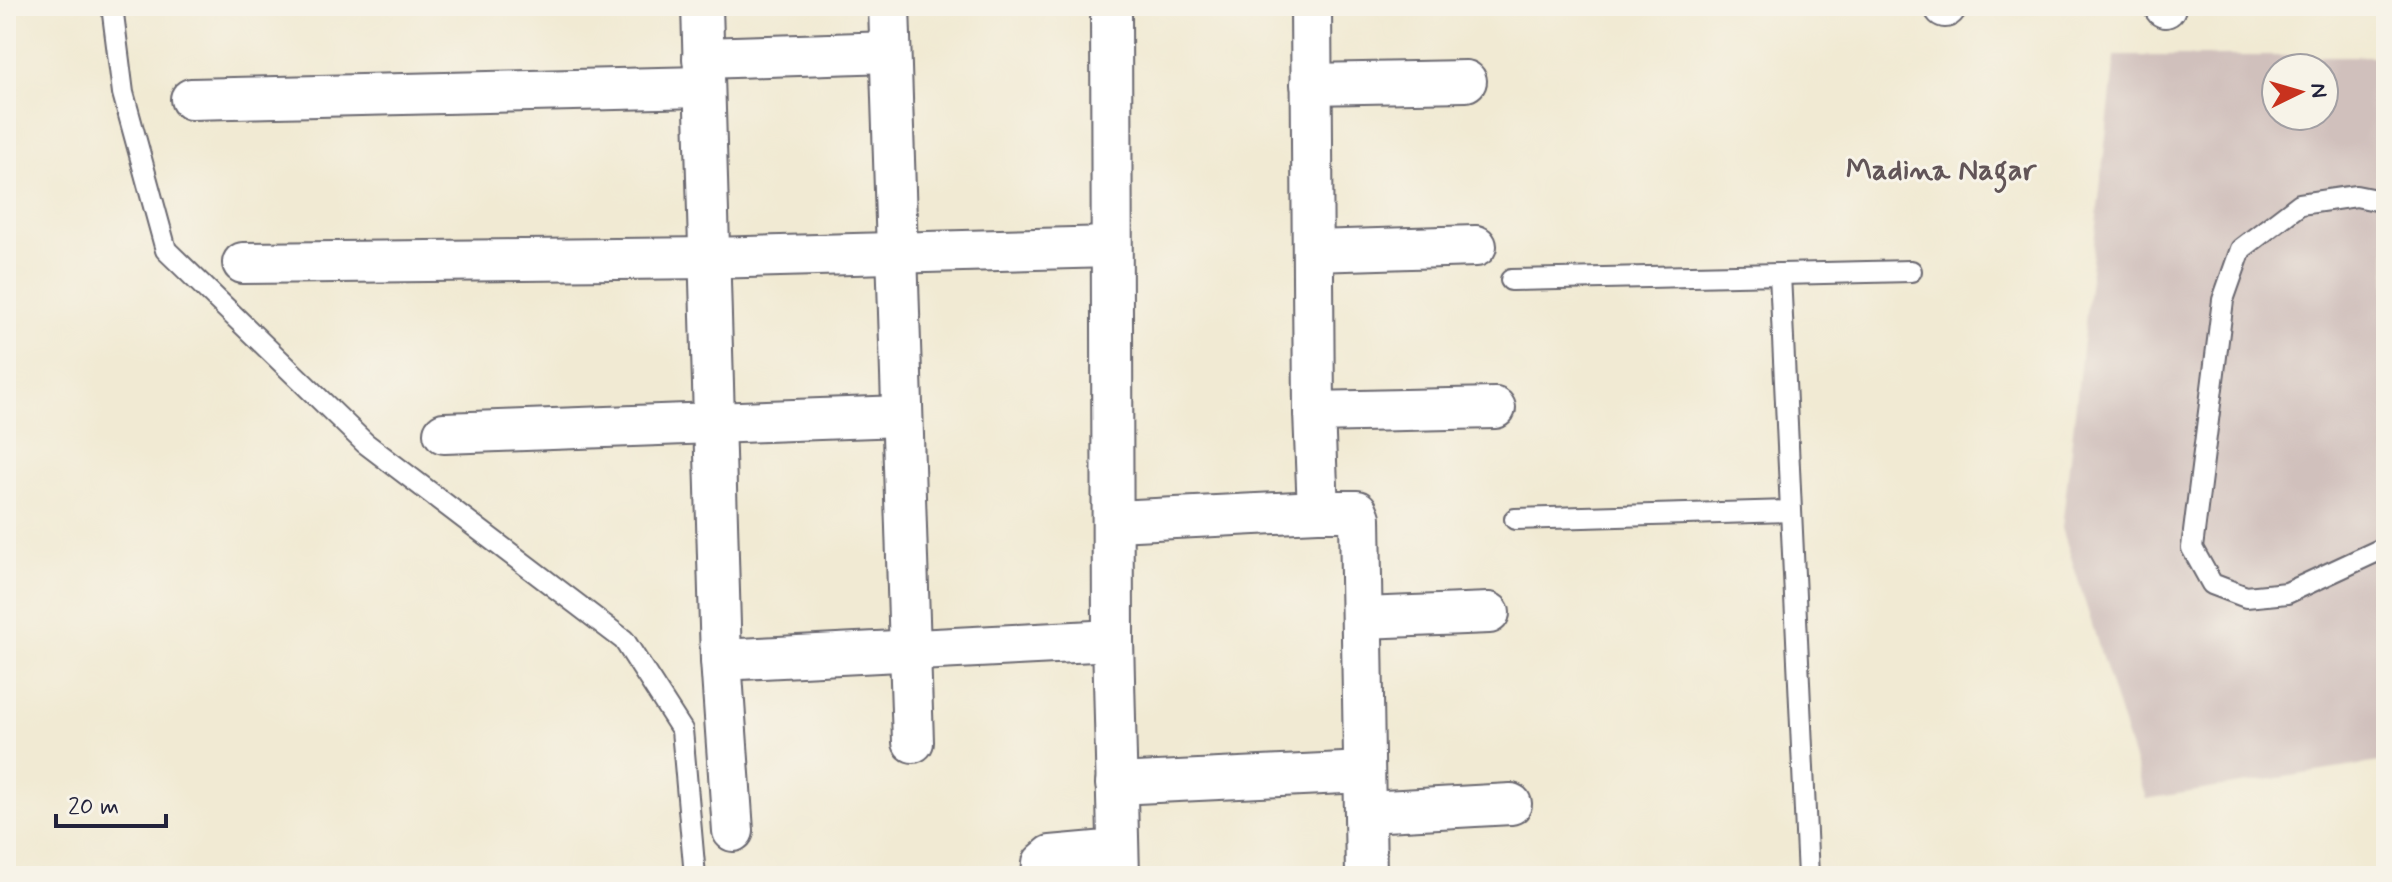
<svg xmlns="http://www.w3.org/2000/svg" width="2392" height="882" font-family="Mynerve,sans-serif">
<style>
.industrial{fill:#d0c0bc;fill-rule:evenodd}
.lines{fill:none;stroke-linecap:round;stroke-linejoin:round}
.service-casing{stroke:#6a6870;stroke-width:24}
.minor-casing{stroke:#6a6870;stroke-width:44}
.service{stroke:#fff;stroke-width:20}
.minor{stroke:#fff;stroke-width:40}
.labels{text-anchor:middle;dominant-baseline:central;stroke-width:6;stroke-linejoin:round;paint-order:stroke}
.neighbourhood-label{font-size:30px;font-weight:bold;fill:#625558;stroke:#f7f3e8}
</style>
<rect width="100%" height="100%" fill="#f7f3e8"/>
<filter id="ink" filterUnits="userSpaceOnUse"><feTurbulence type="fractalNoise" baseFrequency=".0125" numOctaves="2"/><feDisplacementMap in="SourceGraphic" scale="16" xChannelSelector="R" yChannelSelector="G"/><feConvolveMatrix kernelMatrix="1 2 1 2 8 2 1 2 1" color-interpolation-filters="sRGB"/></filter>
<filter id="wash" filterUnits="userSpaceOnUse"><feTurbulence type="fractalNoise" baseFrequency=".006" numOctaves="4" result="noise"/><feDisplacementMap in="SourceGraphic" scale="32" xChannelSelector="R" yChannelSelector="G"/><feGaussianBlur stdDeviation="1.8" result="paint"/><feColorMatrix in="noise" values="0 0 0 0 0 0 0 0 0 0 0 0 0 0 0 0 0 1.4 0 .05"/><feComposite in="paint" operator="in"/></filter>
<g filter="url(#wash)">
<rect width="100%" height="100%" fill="#f1ead3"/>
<!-- industrial -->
<path class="industrial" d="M2115 56H2386V761L2146 799 2062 528ZM2276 68H2324V116H2276Z"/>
</g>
<g filter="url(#ink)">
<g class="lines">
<!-- service casing -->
<g class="service-casing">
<g id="service">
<path d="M112 6 123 93 166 250 365 443 624 640 682 730 695 876"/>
<path d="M2386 202 2356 196 2300 204 2241 249 2223 300 2192 548 2212 584 2246 597 2287 593 2386 547"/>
<path d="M1780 274 1911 271"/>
<path d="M1511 280 1780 274 1808 876"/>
<path d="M1515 519 1791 511"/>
</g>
</g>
<!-- minor casing -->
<g class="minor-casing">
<g id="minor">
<path d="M702 6 721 660 733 831"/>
<path d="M889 6 913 742"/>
<path d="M1111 6 1113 640 1119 876"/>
<path d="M1311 6 1314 412 1318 511H1357L1360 518 1366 876"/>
<path d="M1945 7 1946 6"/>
<path d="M2165 7V6"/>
<path d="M703 58 890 52"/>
<path d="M1311 84 1466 81"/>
<path d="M191 99 702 87"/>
<path d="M1313 251 1476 246"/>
<path d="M243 263 711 258 1111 247"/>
<path d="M1314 412 1495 408"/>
<path d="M444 433 901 416"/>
<path d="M1115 521 1318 511"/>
<path d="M1363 618 1489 613"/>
<path d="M721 660 1113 640"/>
<path d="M1116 784 1364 772"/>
<path d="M1366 812 1511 804"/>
<path d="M1042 876 1043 863 1051 856 1118 850"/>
</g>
</g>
<!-- service -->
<use href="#service" class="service"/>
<!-- minor -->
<use href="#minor" class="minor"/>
</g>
</g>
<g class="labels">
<!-- neighbourhood labels -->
<g class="neighbourhood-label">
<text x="1941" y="170">Madina Nagar</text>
</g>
</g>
<!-- margin -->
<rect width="2392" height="882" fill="none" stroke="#f7f3e8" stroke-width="32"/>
<!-- north arrow -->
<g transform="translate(2300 92) rotate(85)"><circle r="38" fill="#f7f3e8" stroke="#a29fa3" stroke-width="2"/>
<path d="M0-6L14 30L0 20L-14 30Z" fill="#c8321e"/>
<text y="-12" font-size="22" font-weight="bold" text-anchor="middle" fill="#22223b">N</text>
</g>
<!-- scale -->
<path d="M56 814v12h110v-12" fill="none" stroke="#22223b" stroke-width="4"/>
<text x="68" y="814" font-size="24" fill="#22223b" stroke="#f7f3e8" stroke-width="6" paint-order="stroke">20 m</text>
</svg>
